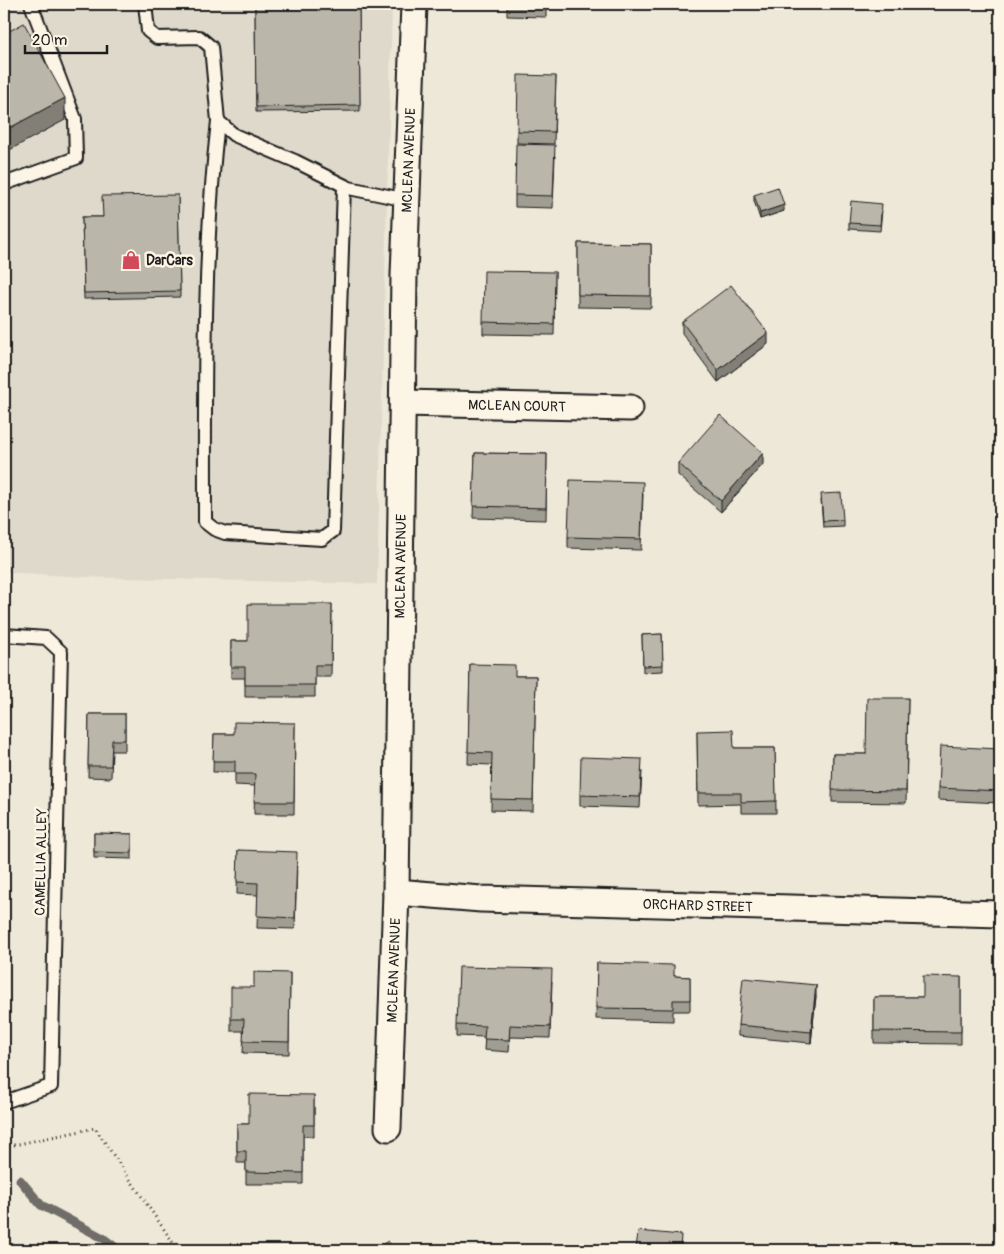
<svg xmlns="http://www.w3.org/2000/svg" width="1004" height="1254" font-family="Pangolin,sans-serif">
<style>
.built{fill:#ded9cb}
.lines{fill:none;stroke-linecap:round;stroke-linejoin:round}
.stream{stroke:#6f6c67;stroke-width:9}
.service-casing{stroke:#1c1c1c;stroke-width:16}
.minor-casing{stroke:#1c1c1c;stroke-width:29}
.path{stroke:#1c1c1c;stroke-width:3;stroke-dasharray:1 4;stroke-linecap:butt}
.service{stroke:#fcf5e5;stroke-width:12}
.minor{stroke:#fcf5e5;stroke-width:25}
.wall{fill:#a09d92;stroke:#1c1c1c}
.shaded-wall{fill:#827f77;stroke:#1c1c1c}
.building{fill:#bab6aa;stroke:#1c1c1c}
.labels{text-anchor:middle;dominant-baseline:central;stroke-width:5;stroke-linejoin:round;paint-order:stroke}
.street-label{font-size:14px;fill:#1c1c1c;stroke:#fcf5e5}
.poi-label{font-size:14px;font-weight:bold;fill:#1c1c1c;stroke:#fcf5e5;text-anchor:start}
</style>
<rect width="100%" height="100%" fill="#eee8d9"/>
<filter id="ink" filterUnits="userSpaceOnUse"><feTurbulence type="fractalNoise" baseFrequency=".02" numOctaves="2"/><feDisplacementMap in="SourceGraphic" scale="10" xChannelSelector="R" yChannelSelector="G"/><feConvolveMatrix kernelMatrix="1 2 1 2 8 2 1 2 1" color-interpolation-filters="sRGB"/></filter>
<g filter="url(#ink)">
<!-- built -->
<path class="built" d="M4 4H392L377 584 84 577 4 572Z"/>
<g class="lines">
<!-- stream -->
<path class="stream" d="M20 1180 41 1205 103 1238 119 1250"/>
<!-- service casing -->
<g class="service-casing">
<g id="service">
<path d="M145 4 148 31 157 38 199 37 211 47 218 121 234 135 295 161 349 188 407 200"/>
<path d="M218 121C203 254 205 388 205 522L214 529 225 533 322 539 333 531 344 186"/>
<path d="M4 184 76 158 75 119 31 4"/>
<path d="M4 635 46 638 61 652 51 1086 4 1102"/>
</g>
</g>
<!-- minor casing -->
<g class="minor-casing">
<g id="minor">
<path id="s1" d="M403 403 630 408"/>
<path id="s2" d="M396 892 481 899 1000 914"/>
<path id="s3" d="M388 1128 396 892 404 275 414 4"/>
</g>
</g>
<!-- path -->
<path class="path" d="M4 1147 95 1128 178 1250"/>
<!-- service -->
<use href="#service" class="service"/>
<!-- minor -->
<use href="#minor" class="minor"/>
</g>
<!-- wall -->
<g class="wall">
<path d="M44 4H89L44 5Z"/>
<path d="M255 4H359L360 111 256 112Z"/>
<path d="M546 4V17L507 16V5Z"/>
<rect x="997" y="29" width="3" height="45"/>
<path d="M556 76 554 144 517 143V131Z"/>
<path d="M555 156 553 208 515 207V195Z"/>
<path d="M178 195 180 297 84 299 82 217H103Z"/>
<path d="M754 195 784 211 760 219 754 201Z"/>
<path d="M882 210 880 231 849 229V223Z"/>
<path d="M578 243 651 244V308L578 307Z"/>
<path d="M555 272 554 335 483 334V322Z"/>
<path d="M682 322 768 344 718 382 682 333Z"/>
<path d="M475 453 547 454 546 520 473 518Z"/>
<path d="M678 463 763 464 721 512 678 475Z"/>
<path d="M643 494 641 550 568 548V537Z"/>
<path d="M821 500 843 520V526L823 527Z"/>
<path d="M332 604 331 677H315V697H245V678H231V641H248Z"/>
<path d="M662 634 663 671 643 672 642 635Z"/>
<path d="M470 664 515 676H536L533 811 491 810 492 765 468 764Z"/>
<path d="M908 698 906 803 832 802 833 754H866Z"/>
<path d="M89 714H125V751H112L111 778 88 777Z"/>
<path d="M295 723 294 814H254L255 786 235 785V772H213L214 734H234Z"/>
<path d="M697 731 734 748H775L776 813H741V804L698 805Z"/>
<path d="M1000 749V803L938 800V788Z"/>
<path d="M642 771 640 808 580 806V795Z"/>
<path d="M94 833 132 834V859L94 858Z"/>
<path d="M238 850 297 863 295 929 257 928 258 895 237 894Z"/>
<path d="M597 963 674 976 690 977V1011H673V1021L596 1019Z"/>
<path d="M290 973 289 1054 243 1053 244 1031H231V1019L254 987Z"/>
<path d="M961 977V1044L874 1043V997H923Z"/>
<path d="M552 981 550 1038 510 1037 509 1052 484 1050 485 1037 457 1036V1025Z"/>
<path d="M816 996 811 1043 738 1036V1025Z"/>
<path d="M314 1095V1137L303 1136V1184H246V1163H237V1124H249Z"/>
</g>
<!-- shaded-wall -->
<g class="shaded-wall">
<path d="M65 98V120L4 153V131Z"/>
<path d="M784 205V211L760 219V213Z"/>
<path d="M768 333V344L718 382V370Z"/>
<path d="M763 453V464L721 512V501Z"/>
<path d="M816 985V996L811 1043V1032Z"/>
</g>
<!-- building -->
<g class="building">
<path d="M255 4H359L360 105 256 107Z"/>
<rect x="507" y="4" width="39" height="1"/>
<path d="M24 23 65 98 4 131V34Z"/>
<rect x="997" y="29" width="3" height="34"/>
<path d="M518 75 556 76 554 132 517 131Z"/>
<path d="M516 144 555 145 553 196 515 195Z"/>
<path d="M778 187 784 205 760 213 754 195Z"/>
<path d="M178 195 180 291 84 293 82 217H103L102 196Z"/>
<path d="M851 201 882 204 880 225 849 223Z"/>
<path d="M578 243 651 244V296L578 295Z"/>
<path d="M484 271 555 272 554 324 483 322Z"/>
<path d="M731 285 768 333 718 370 682 322Z"/>
<path d="M720 415 763 453 721 501 678 463Z"/>
<path d="M475 453 547 454 546 508 473 506Z"/>
<path d="M570 480 643 482 641 539 568 537Z"/>
<path d="M841 493 843 520 823 521 821 494Z"/>
<path d="M248 604H332L331 665H315V685H245V667H231V641H248Z"/>
<path d="M662 634 663 665 643 666 642 635Z"/>
<path d="M470 664 515 665V676H536L533 800 491 799 492 753 468 752Z"/>
<path d="M867 698H908L906 791 832 790 833 754H866Z"/>
<path d="M89 714H125V740H112L111 766H88Z"/>
<path d="M234 722 295 723 294 802H254L255 774H235V761H213L214 734H234Z"/>
<path d="M733 730 734 748H775L776 801 741 802V793H698L697 731Z"/>
<path d="M940 746 1000 749V791L938 788Z"/>
<path d="M581 757 642 759 640 797 580 795Z"/>
<path d="M94 833 132 834V853L94 852Z"/>
<path d="M238 850 297 852 295 918 257 916 258 883 237 882Z"/>
<path d="M597 963 674 965V976L690 977V1000H673V1009L596 1008Z"/>
<path d="M459 967 552 969 550 1027 510 1025 509 1040 484 1039 485 1026 457 1025Z"/>
<path d="M254 972 290 973 289 1042 243 1041 244 1019H231V987H254Z"/>
<path d="M923 976 961 977V1032L874 1031V997H923Z"/>
<path d="M743 978 816 985 811 1032 738 1025Z"/>
<path d="M249 1094 314 1095V1125H303V1173L246 1172V1151H237V1124H249Z"/>
<path d="M638 1231 681 1235 680 1250H636Z"/>
<path d="M388 1241 394 1250H373Z"/>
<path d="M457 1245 460 1250H448Z"/>
</g>
</g>
<!-- icons -->
<defs>
<g id="shop-bare" transform="scale(1.5)"><path d="M-5-2.5h2.3a2.7 3.5 0 0 1 5.4 0H5L5.5 6h-11ZM-1.5-2.5h3a1.5 2.3 0 0 0-3 0Z" fill="#d1495b" stroke="#fcf5e5" stroke-width="2.5" paint-order="stroke"/></g>
</defs>
<g fill-rule="evenodd">
<use href="#shop-bare" x="131" y="260"/>
</g>
<g class="labels">
<!-- street labels -->
<g class="street-label">
<text stroke="none"><textPath href="#s3" startOffset="968">MCLEAN AVENUE</textPath></text>
<text stroke="none"><textPath href="#s1" startOffset="114">MCLEAN COURT</textPath></text>
<text stroke="none"><textPath href="#s3" startOffset="562">MCLEAN AVENUE</textPath></text>
<text transform="translate(41 862) rotate(-89)">CAMELLIA ALLEY</text>
<text stroke="none"><textPath href="#s2" startOffset="302">ORCHARD STREET</textPath></text>
<text stroke="none"><textPath href="#s3" startOffset="158">MCLEAN AVENUE</textPath></text>
</g>
<!-- poi labels -->
<g class="poi-label">
<text x="146" y="260">DarCars</text>
</g>
</g>
<!-- margin -->
<rect width="1004" height="1254" fill="none" stroke="#fcf5e5" stroke-width="20"/>
<rect x="10" y="10" width="984" height="1234" fill="none" stroke="#1c1c1c" stroke-width="2" filter="url(#ink)"/>
<!-- scale -->
<path d="M25 45v8h82v-8" fill="none" stroke="#1c1c1c" stroke-width="2.5"/>
<text x="32" y="45" font-size="15" fill="#1c1c1c" stroke="#fcf5e5" stroke-width="4" paint-order="stroke">20 m</text>
</svg>
